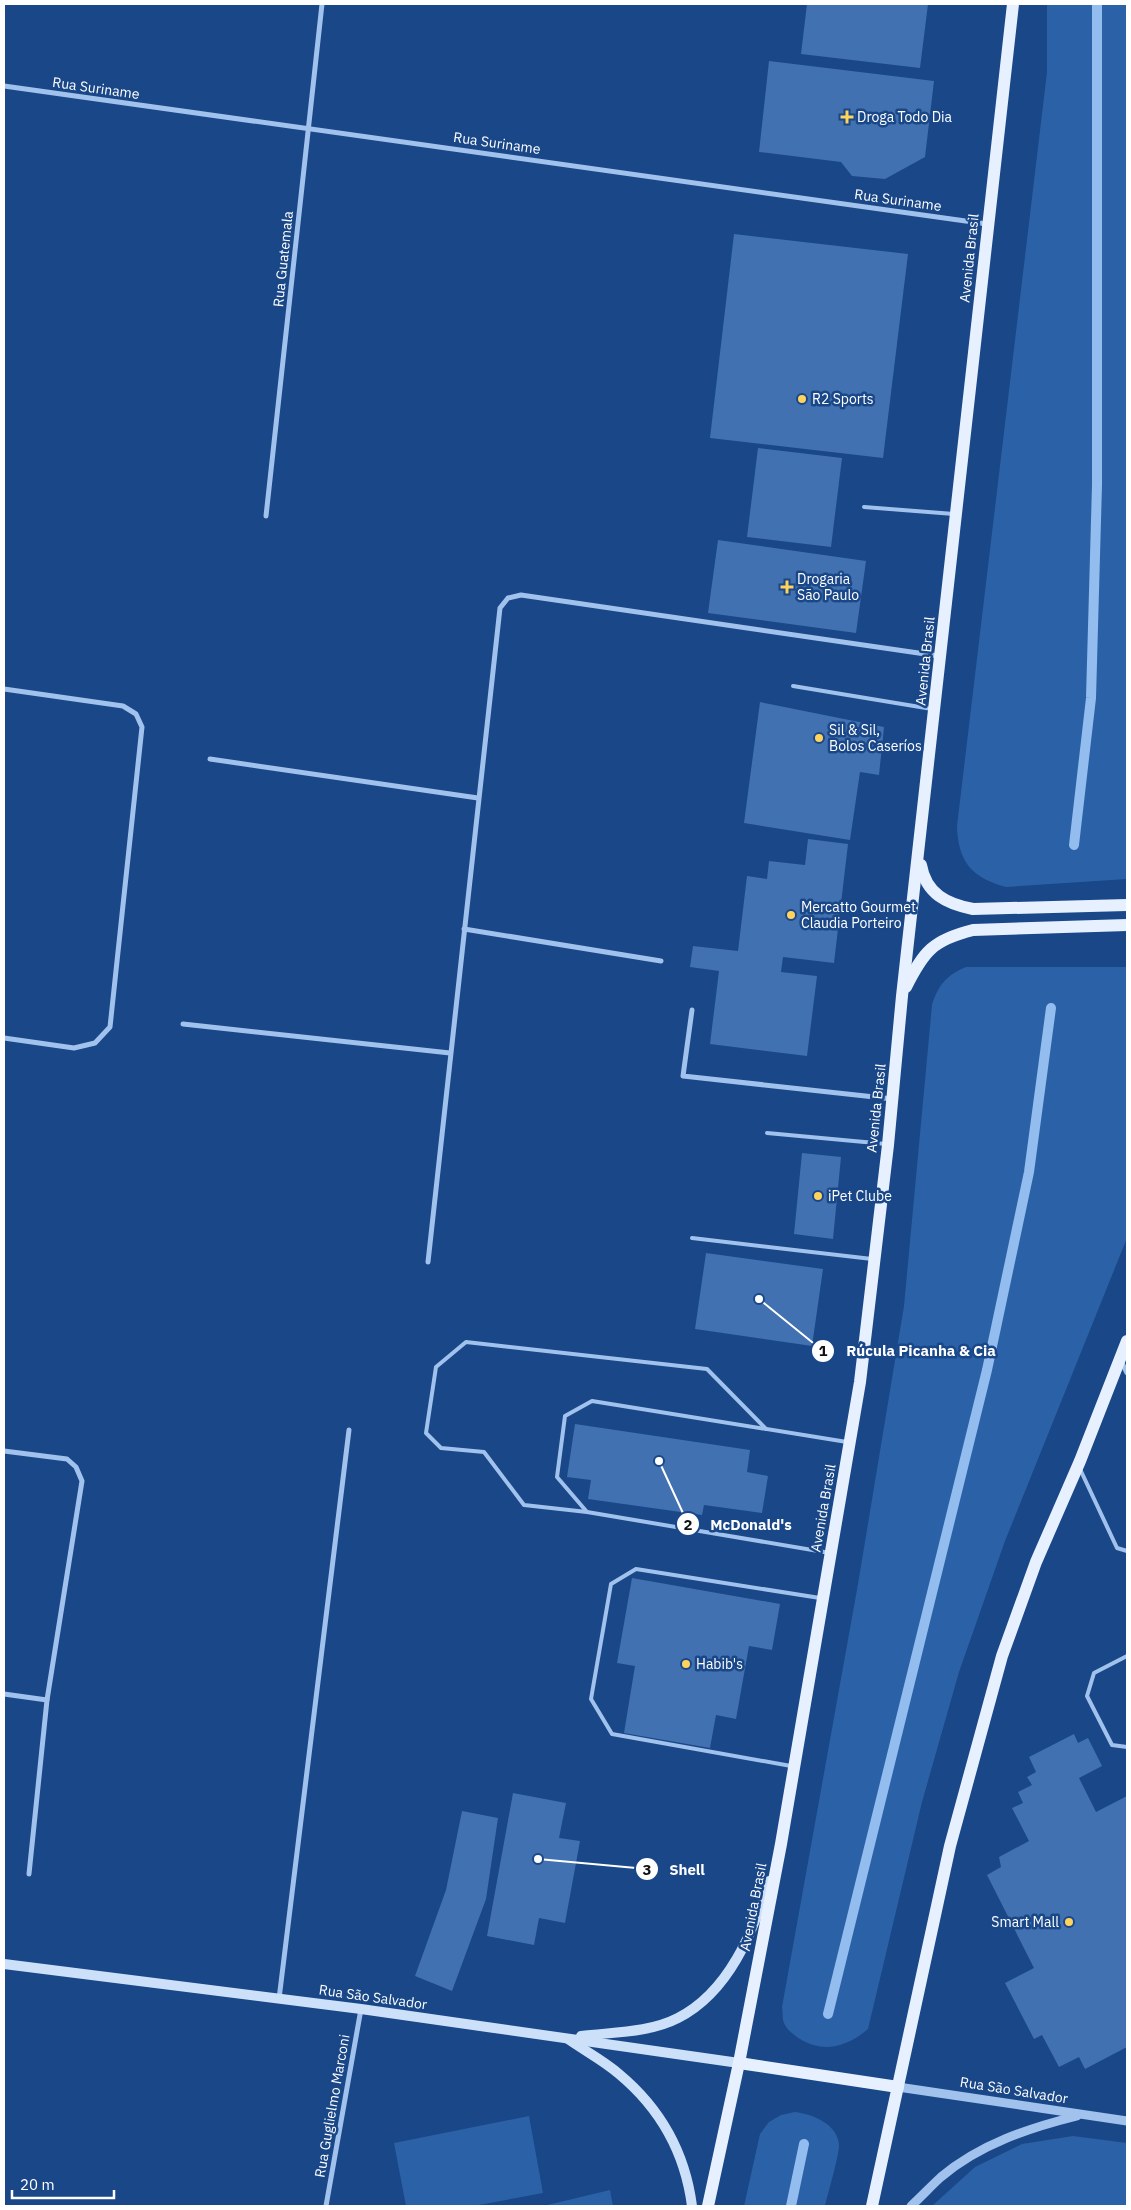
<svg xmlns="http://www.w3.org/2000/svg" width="1131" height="2210" font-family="'IBM Plex Sans',sans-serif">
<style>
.green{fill:#2b61a6}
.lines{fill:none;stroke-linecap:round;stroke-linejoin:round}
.stream{stroke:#93bcef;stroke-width:10}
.building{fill:#4171b1}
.service{stroke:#a1c2ed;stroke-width:4}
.minor{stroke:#a1c2ed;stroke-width:5}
.tertiary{stroke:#a1c2ed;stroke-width:9}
.secondary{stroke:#cde0f9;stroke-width:10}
.primary{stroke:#e6f0ff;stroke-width:12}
.poi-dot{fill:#ffd35c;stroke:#194788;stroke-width:2}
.labels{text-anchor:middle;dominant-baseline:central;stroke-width:5;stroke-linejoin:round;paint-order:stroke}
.street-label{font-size:14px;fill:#fff;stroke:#194788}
.poi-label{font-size:14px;fill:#fff;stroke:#194788;text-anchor:start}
.leader{fill:none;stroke:#fff;stroke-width:2}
.callout-dot{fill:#fff;stroke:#194788;stroke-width:2}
.mark-label{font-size:15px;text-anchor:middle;font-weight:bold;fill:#111}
.callout-label{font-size:15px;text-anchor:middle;font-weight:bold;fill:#fff;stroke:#194788;stroke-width:5;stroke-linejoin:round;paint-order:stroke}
</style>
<rect width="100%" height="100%" fill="#194788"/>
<!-- green -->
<g class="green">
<path d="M1047 4H1127V879L1006 887C972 878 958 862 957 826L1047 72Z"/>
<path d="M966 967H1127V1238L1005 1541 959 1672 922 1802 868 2029C848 2046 825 2054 800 2039 795 2036 786 2029 784 2023 782 2019 783 2012 782 2007L858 1584 904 1306 932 1005C938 985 947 975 966 967Z"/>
<path d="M795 2112C812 2114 838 2124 839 2145 839 2156 828 2193 825 2206H744L760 2134 769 2122 781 2115Z"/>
<path d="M529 2116 543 2193 474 2206H406L394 2143Z"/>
<path d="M1073 2136 1127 2143V2206H932L975 2167 1022 2144Z"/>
<path d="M610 2190 613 2206H543Z"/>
</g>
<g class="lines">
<!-- stream -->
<g class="stream">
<path d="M1074 845 1091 698 1097 485V4"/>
<path d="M828 2014 987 1370 1029 1172 1051 1008"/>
<path d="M791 2206 804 2144"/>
</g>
</g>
<!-- building -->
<g class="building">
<path d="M807 4H928L920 68 801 54Z"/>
<path d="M769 61 934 81 925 157 885 179 852 176 841 162 759 152Z"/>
<path d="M734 234 908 254 883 458 710 438Z"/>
<path d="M758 448 842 458 831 547 747 537Z"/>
<path d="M718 540 866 561 856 633 708 613Z"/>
<path d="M760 702 884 727 879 775 860 772 850 840 744 823Z"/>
<path d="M808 839 848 844 834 963 783 957 781 972 817 976 807 1056 710 1044 719 971 690 967 693 946 738 951 747 876 767 879 769 861 805 865Z"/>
<path d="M802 1153 841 1157 833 1239 794 1234Z"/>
<path d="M706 1253 823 1269 812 1346 695 1329Z"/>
<path d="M575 1424 750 1450 747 1472 768 1476 762 1513 704 1505 702 1515 588 1499 591 1480 567 1477Z"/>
<path d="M632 1578 780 1604 772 1650 749 1646 736 1719 716 1715 710 1748 624 1733 635 1666 617 1663Z"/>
<path d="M1074 1734 1078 1743 1088 1738 1102 1766 1079 1778 1096 1812 1127 1796V2047L1085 2069 1079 2057 1059 2067 1042 2035 1034 2039 1005 1983 1034 1968 987 1875 1001 1867 999 1857 1029 1841 1012 1808 1023 1803 1018 1792 1032 1785 1027 1777 1036 1772 1029 1757Z"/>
<path d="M513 1793 566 1803 559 1838 580 1841 565 1923 539 1918 534 1945 487 1936Z"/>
<path d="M462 1811 498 1818 486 1899 452 1991 415 1976 446 1890Z"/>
</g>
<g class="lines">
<!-- service -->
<g class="service">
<path d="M864 507 954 514"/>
<path d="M793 686 932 709"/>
<path d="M767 1133 886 1144"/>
<path d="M692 1238 872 1259"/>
<path d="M1080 1469 1117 1548 1127 1551"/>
<path d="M587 1512 524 1505 484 1452 441 1448 426 1433 436 1367 466 1342 707 1369 766 1429"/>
<path d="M830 1553 587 1512 557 1477 565 1416 592 1401 847 1442"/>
<path d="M1127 1656 1094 1673 1087 1696 1112 1745 1127 1747"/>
<path d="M791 1766 612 1734 591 1699 611 1584 636 1569 820 1598"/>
</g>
<!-- minor -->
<g class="minor">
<path d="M4 86 987 224"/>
<path d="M266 516 322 4"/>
<path d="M4 689 123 706 136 714 142 727 110 1027 95 1043 74 1048 4 1038"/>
<path d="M210 759 478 798"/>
<path d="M464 929 661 961"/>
<path d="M692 1010 683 1076 893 1099"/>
<path d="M183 1024 450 1053"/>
<path d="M428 1262 500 608 508 598 521 595 939 656"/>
<path d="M1121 1361 1127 1373"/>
<path d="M4 1451 67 1459 76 1467 82 1481 47 1700 29 1874"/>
<path d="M4 1694 47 1700"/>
<path d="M279 1999 349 1430"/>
<path d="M326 2206 361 2009"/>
</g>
<!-- tertiary -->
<g class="tertiary">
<path d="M898 2087 1127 2121"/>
<path d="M911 2206C921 2197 931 2186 941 2177 980 2144 1029 2128 1077 2116"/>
</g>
<!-- secondary -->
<g class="secondary">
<path d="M4 1964 361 2009 739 2063"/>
<path d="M581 2036C612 2032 649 2033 678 2018 729 1992 753 1932 769 1881"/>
<path d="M568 2039C585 2051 604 2061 619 2074 661 2109 685 2152 692 2206"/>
</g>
<!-- primary -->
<g class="primary">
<path d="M921 865C926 894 947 904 973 909L1127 905"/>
<path d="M906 987C924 951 933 940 973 930L1127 925"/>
<path d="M739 2063 898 2087"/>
<path d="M708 2206 739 2063 781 1844 860 1382 888 1145 902 996 1013 4"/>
<path d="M872 2206 950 1846 1002 1656 1036 1562 1080 1461 1127 1341"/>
</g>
</g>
<!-- markers -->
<g class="poi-dot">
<path d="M844.5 109.5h5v5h5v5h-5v5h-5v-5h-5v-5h5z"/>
<circle cx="802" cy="399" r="5"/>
<path d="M784.5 579.5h5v5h5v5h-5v5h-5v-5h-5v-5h5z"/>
<circle cx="819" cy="738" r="5"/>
<circle cx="791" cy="915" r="5"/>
<circle cx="818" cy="1196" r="5"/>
<circle cx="686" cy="1664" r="5"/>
<circle cx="1069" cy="1922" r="5"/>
</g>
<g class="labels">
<!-- street labels -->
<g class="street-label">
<text transform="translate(96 88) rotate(8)">Rua Suriname</text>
<text transform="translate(497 143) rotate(8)">Rua Suriname</text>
<text transform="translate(898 200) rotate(8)">Rua Suriname</text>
<text transform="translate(969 258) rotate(-84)">Avenida Brasil</text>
<text transform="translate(283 259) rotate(-84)">Rua Guatemala</text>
<text transform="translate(925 661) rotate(-84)">Avenida Brasil</text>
<text transform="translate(876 1108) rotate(-84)">Avenida Brasil</text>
<text transform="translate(823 1508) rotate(-80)">Avenida Brasil</text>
<text transform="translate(753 1907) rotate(-79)">Avenida Brasil</text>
<text transform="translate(373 1997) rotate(8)">Rua São Salvador</text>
<text transform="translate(1014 2090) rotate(9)">Rua São Salvador</text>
<text transform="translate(332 2106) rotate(-80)">Rua Guglielmo Marconi</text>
</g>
<!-- poi labels -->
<g class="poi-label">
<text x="857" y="117">Droga Todo Dia</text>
<text x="812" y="399">R2 Sports</text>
<text x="797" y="579">Drogaria<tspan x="797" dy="16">São Paulo</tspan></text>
<text x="829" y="730">Sil &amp; Sil,<tspan x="829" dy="16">Bolos Caseríos</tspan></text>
<text x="801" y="907">Mercatto Gourmet<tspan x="801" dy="16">Claudia Porteiro</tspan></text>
<text x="828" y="1196">iPet Clube</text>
<text x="696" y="1664">Habib's</text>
<text x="1059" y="1922" text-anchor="end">Smart Mall</text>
</g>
</g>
<!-- callouts -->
<path class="leader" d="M759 1299L823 1351M659 1461L688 1524M538 1859L647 1869"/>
<g class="callout-dot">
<circle cx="759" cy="1299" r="5"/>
<circle cx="659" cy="1461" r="5"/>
<circle cx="538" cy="1859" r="5"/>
<circle cx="823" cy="1351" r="12"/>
<circle cx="688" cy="1524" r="12"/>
<circle cx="647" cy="1869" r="12"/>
</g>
<g class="mark-label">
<text x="823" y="1356">1</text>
<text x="688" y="1530">2</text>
<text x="647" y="1875">3</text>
</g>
<g class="callout-label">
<text x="921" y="1356">Rúcula Picanha &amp; Cia</text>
<text x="751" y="1530">McDonald's</text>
<text x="687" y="1875">Shell</text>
</g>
<!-- border -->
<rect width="1131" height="2210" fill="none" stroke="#ffffff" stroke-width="10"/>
<!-- scale -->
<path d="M12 2190v8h102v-8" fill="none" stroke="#ffffff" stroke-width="2.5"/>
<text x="20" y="2190" font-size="15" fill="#ffffff" stroke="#194788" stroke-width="4" paint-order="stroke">20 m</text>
</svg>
